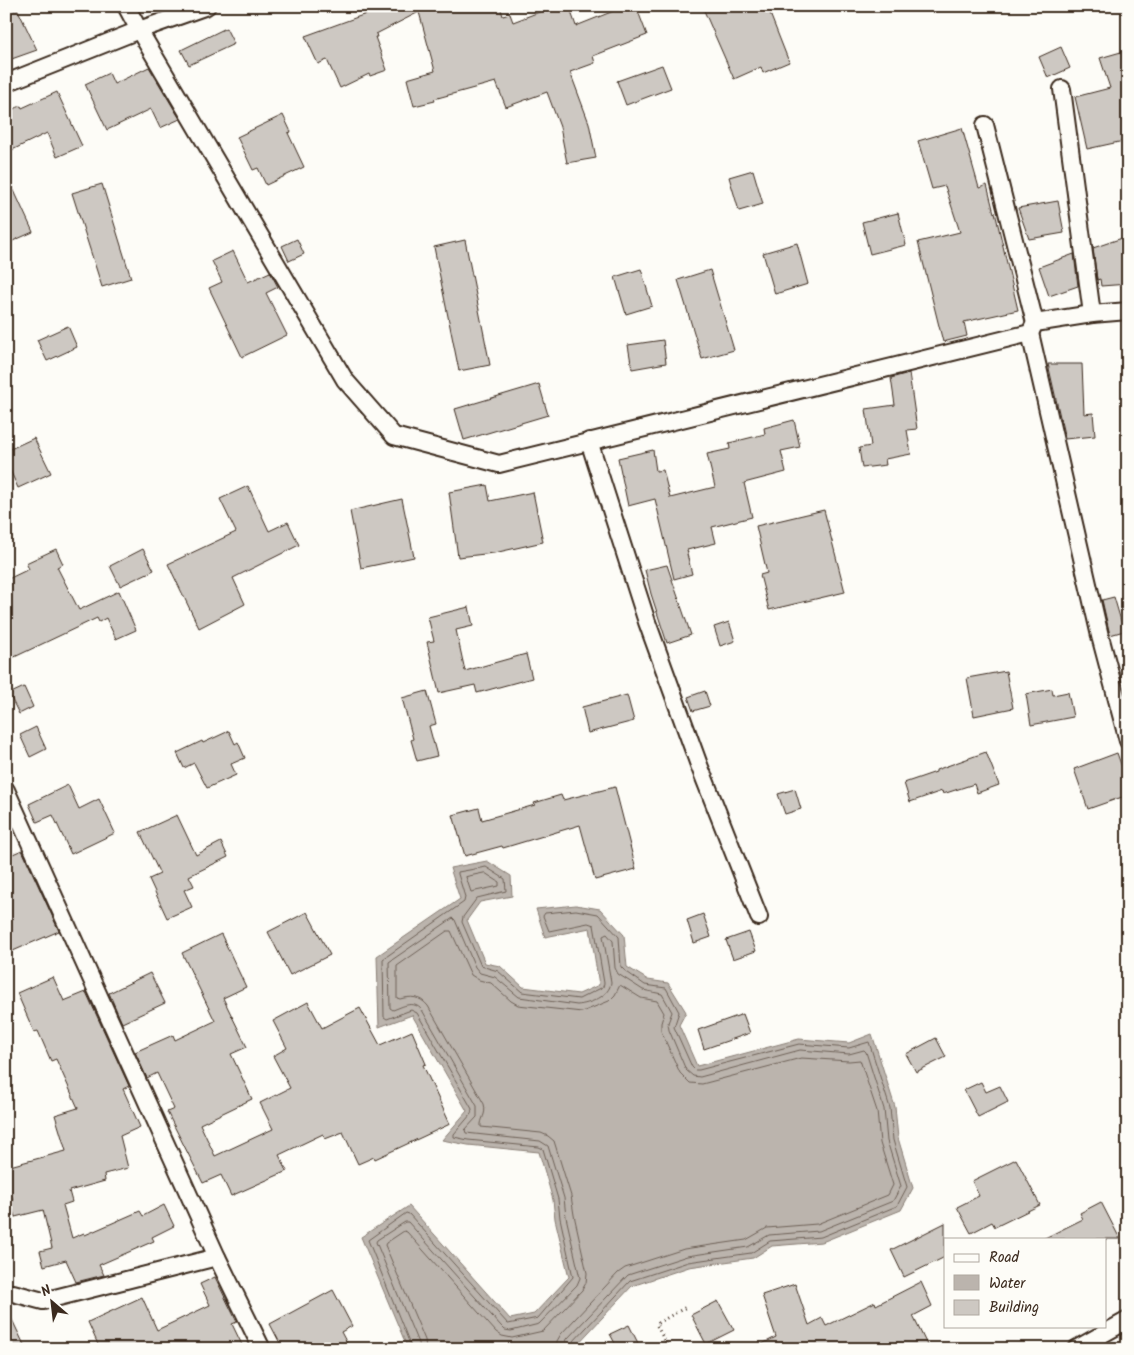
<svg xmlns="http://www.w3.org/2000/svg" width="1134" height="1355" font-family="Kalam,sans-serif">
<style>
.water{fill:#bbb4ad;stroke:#887d74}
.lines{fill:none;stroke-linecap:round;stroke-linejoin:round}
.shore{stroke:#6e6157;stroke-width:1}
.building{fill:#cdc8c2;stroke:#3b2a1e}
.street-casing{stroke:#3b2a1e;stroke-width:20}
.path{stroke:#3b2a1e;stroke-width:3;stroke-dasharray:1 4;stroke-linecap:butt}
.street{stroke:#fdfcf7;stroke-width:16}
</style>
<rect width="100%" height="100%" fill="#fdfcf7"/>
<filter id="ink" filterUnits="userSpaceOnUse"><feTurbulence type="fractalNoise" baseFrequency=".02" numOctaves="2"/><feDisplacementMap in="SourceGraphic" scale="10" xChannelSelector="R" yChannelSelector="G"/><feConvolveMatrix kernelMatrix="1 2 1 2 8 2 1 2 1" color-interpolation-filters="sRGB"/></filter>
<g filter="url(#ink)">
<!-- water -->
<path class="water" d="M487 861 511 876 512 896 480 902 467 920 485 963 500 966 523 987 579 994 599 985 590 928 545 937 536 909 576 905 600 909 624 935 627 967 648 980 668 983 686 1012 679 1025 697 1066 799 1039 849 1043 872 1034 895 1107 898 1138 913 1188 901 1210 822 1242 772 1246 753 1258 689 1267 632 1286 573 1349H408L361 1237 409 1206 510 1319 534 1314 569 1277 555 1219 553 1200 539 1152 468 1145 442 1140 467 1111 412 1015 379 1027 377 956 460 899 450 868Z"/>
<g class="lines">
<!-- shore -->
<g class="shore">
<path d="M485 873 499 882V886L471 892 466 877Z"/>
<path d="M412 1349 368 1240 406 1213 409 1214 508 1324 538 1318 573 1277 560 1218 558 1199 543 1149 539 1147 468 1140 454 1137V1134L471 1114 472 1109 417 1013 411 1010 387 1019 384 1017 383 959 464 902 465 897 458 874V872L486 867 505 879 506 891 477 898 463 917 462 922 481 966 498 971 522 992 579 999 603 987 604 983 594 925 588 923 549 931 543 916 545 913 576 910 598 914 619 937 621 967 624 970 645 985 666 988 679 1012 674 1027 692 1067 695 1070H699L799 1044 849 1048 869 1042 890 1108 893 1140 907 1187 897 1206 821 1237 770 1241 751 1253 688 1262 630 1281 572 1343 570 1349"/>
<path d="M419 1349 418 1343 376 1242 377 1240 405 1222H408L501 1326 505 1330 511 1331 539 1324 577 1285 580 1278 566 1217 564 1198 548 1146 540 1141 466 1133 465 1130 477 1117V1106L422 1010C413 1000 404 1006 393 1010L390 1008 389 962 453 918 455 920 475 967 480 973 495 977 519 997 577 1005C590 1004 610 996 611 982L603 936 607 934 613 941 615 968 618 974 643 990 662 994 672 1012 668 1023 669 1030 686 1070 693 1076 700 1077 800 1050 849 1054 864 1050 866 1052 884 1109 887 1141 901 1186 893 1201 819 1231 769 1235 748 1247 687 1256 628 1275 567 1339 564 1349"/>
<path d="M426 1349 425 1340 385 1245 386 1243 404 1231 407 1232 496 1332 502 1336 512 1338 543 1331 582 1290 586 1283 587 1273 574 1215 571 1196 554 1141 548 1136 541 1133 481 1127C480 1119 487 1115 484 1104L428 1006C420 996 411 996 400 999L397 998V966L447 931H451L471 975 479 980 491 983 511 1001 518 1005 582 1012 609 1001 615 995 620 985 641 998 657 1001 664 1013 661 1023V1031L680 1073 690 1083 702 1084 801 1058 849 1061 860 1060 877 1111 880 1143 893 1185 888 1195 817 1224 767 1228 746 1240 684 1249 625 1268 618 1273 561 1334 557 1341 556 1349"/>
</g>
</g>
<!-- building -->
<g class="building">
<path d="M6 6H16L37 50 6 61Z"/>
<path d="M388 6H500L503 16 510 14 513 22 555 6H569L576 26 626 6H636L647 35 593 56 595 63 570 72 589 123 596 158 567 163 560 127 547 92 506 107 496 82 434 99 435 101 414 106 407 79 435 71 419 12 376 34 377 37H375L387 70 370 76 369 74 340 88 327 60 318 64 305 36Z"/>
<path d="M702 6H767L789 62 763 73 761 67 734 79Z"/>
<path d="M226 28 234 44 189 65 181 50Z"/>
<path d="M1061 47 1070 68 1048 78 1039 57Z"/>
<path d="M1128 50V140L1087 149 1075 97 1110 88 1100 58Z"/>
<path d="M662 65 671 88 626 105 617 81Z"/>
<path d="M149 67 180 119 160 128 151 109 107 130 85 84 109 73 114 84Z"/>
<path d="M57 92 82 146 57 157 47 133 6 153V112L21 106 22 108Z"/>
<path d="M283 115 291 132 288 133 304 167 266 185 258 168 253 170 237 137Z"/>
<path d="M962 128 979 188 987 185 994 213 995 212 1018 310 964 322 967 336 943 342 918 242 960 232 945 186 932 189 918 141Z"/>
<path d="M753 170 763 204 739 211 729 177Z"/>
<path d="M6 173 33 232 6 244Z"/>
<path d="M102 184 131 278 102 287 72 193Z"/>
<path d="M1058 201 1064 233 1029 239 1018 208Z"/>
<path d="M898 213 906 245 870 254 862 222Z"/>
<path d="M1128 236V284L1101 286 1100 279 1097 280 1093 248Z"/>
<path d="M297 239 304 254 289 261 282 246Z"/>
<path d="M465 240 490 365 459 371 434 247Z"/>
<path d="M797 243 808 284 775 294 763 253Z"/>
<path d="M233 251 248 282 270 272 278 287 266 293 287 335 242 357 209 288 222 282 212 261Z"/>
<path d="M1074 254 1078 286 1049 296 1039 267Z"/>
<path d="M641 269 652 306 626 314 615 277Z"/>
<path d="M710 270 734 350 702 359 678 280Z"/>
<path d="M68 326 77 347 47 361 37 340Z"/>
<path d="M663 340 666 363 632 369 628 345Z"/>
<path d="M1048 364H1082L1084 414 1093 413 1095 436 1065 439Z"/>
<path d="M909 373 917 429 907 430 911 454 885 459 886 465 862 468 859 448 871 446 866 409 895 405 891 378Z"/>
<path d="M539 384 548 415 464 440 455 409Z"/>
<path d="M794 420 800 447 781 451 786 472 744 483 752 517 712 527 716 543 687 550 688 553 687 554 692 574 674 579 655 499 628 506 618 458 653 450 656 471 663 470 670 498 715 487 707 454 730 449 729 443 765 434 764 428Z"/>
<path d="M34 438 51 473 18 488 6 461V451Z"/>
<path d="M487 485 490 501 533 492 543 542 494 553 458 557 449 492Z"/>
<path d="M248 486 269 531 288 522 299 545 233 578 245 604 199 628 168 564 236 532 220 499Z"/>
<path d="M402 499 414 557 361 568 350 511Z"/>
<path d="M824 510 845 592 769 610 760 575 767 573 756 526Z"/>
<path d="M56 549 63 564 57 567 79 610 119 591 136 630 116 639 106 618 99 622 97 618 6 661V580L29 569 26 563Z"/>
<path d="M143 549 154 570 120 586 110 566Z"/>
<path d="M667 565 691 635 667 643 651 594 645 570Z"/>
<path d="M1114 597 1124 631 1110 635 1102 600Z"/>
<path d="M469 607 473 626 456 630 465 671 526 654 532 678 477 693 475 685 439 693 427 642 434 641 428 617Z"/>
<path d="M729 622 735 641 720 646 714 627Z"/>
<path d="M1006 671 1013 708 974 716 967 678Z"/>
<path d="M24 687 33 707 19 714 9 694Z"/>
<path d="M1052 689 1053 695 1068 692 1073 717 1031 725 1026 694Z"/>
<path d="M427 691 436 724 429 726 437 756 417 761 411 740 413 739 402 698Z"/>
<path d="M705 691 710 706 693 711 688 697Z"/>
<path d="M627 695 634 721 588 733 582 707Z"/>
<path d="M36 727 46 749 30 757 20 735Z"/>
<path d="M229 731 235 744 238 742 245 758 231 764 236 775 207 788 194 763 184 768 177 753 202 741 203 743Z"/>
<path d="M986 752 999 785 977 793 974 784 943 794 942 791 910 802 904 783 936 772V770Z"/>
<path d="M1117 753 1128 784V795L1088 809 1074 769Z"/>
<path d="M68 785 79 809 99 799 115 833 71 854 53 815 37 822 29 804Z"/>
<path d="M615 787 636 869 595 880 580 825 503 848 502 846 465 856 453 815 479 808 482 820 535 805 534 803 561 795 563 800Z"/>
<path d="M795 789 801 809 785 814 778 794Z"/>
<path d="M177 815 196 855 221 842 228 857 189 876 194 886 184 890 192 907 167 918 149 879 160 874 140 832Z"/>
<path d="M22 850 59 931 6 954V857Z"/>
<path d="M307 912 330 955 290 975 268 932Z"/>
<path d="M703 914 711 937 694 943 687 920Z"/>
<path d="M749 932 756 951 733 959 726 940Z"/>
<path d="M221 934 246 987 223 998 247 1047 231 1054 252 1099 200 1124 215 1156 273 1129 260 1103 290 1088 273 1056 287 1048 273 1021 308 1002 322 1028 360 1008 380 1045 412 1031 426 1064 423 1065 450 1124 375 1159 374 1157 358 1164 343 1132 325 1139 323 1134 279 1155 287 1171 231 1196 221 1175 203 1183 167 1112 174 1109 157 1073 147 1078 135 1052 173 1035 175 1040 215 1021 182 953Z"/>
<path d="M150 973 165 1003 122 1023 109 993Z"/>
<path d="M53 977 64 1001 86 992 129 1086 123 1089 140 1127 120 1136 128 1168 104 1174 105 1181 69 1191 72 1202 63 1205 72 1238 84 1233 85 1235 140 1211 143 1216 164 1205 174 1226 152 1237 154 1241 99 1265 104 1275 76 1282 66 1260 44 1266 40 1251 52 1248 43 1210 15 1217 10 1201 13 1200 6 1176V1167L66 1151 55 1115 78 1108 56 1059 51 1061 38 1031 34 1032 17 993Z"/>
<path d="M743 1014 750 1033 704 1049 698 1030Z"/>
<path d="M936 1038 946 1057 916 1072 906 1054Z"/>
<path d="M981 1082 986 1092 1000 1086 1008 1102 978 1117 964 1090Z"/>
<path d="M1016 1159 1040 1205 995 1227 992 1222 971 1233 957 1207 979 1196 972 1181Z"/>
<path d="M1101 1202 1120 1239H1043L1083 1219 1080 1213Z"/>
<path d="M945 1223V1257L904 1277 891 1250Z"/>
<path d="M215 1277 237 1322 232 1324 244 1349H100L88 1322 142 1297 157 1330 210 1305 200 1284Z"/>
<path d="M921 1282 932 1306 913 1316 929 1349H752L776 1337 762 1295 795 1284 809 1325 822 1318 826 1326 875 1302 876 1305Z"/>
<path d="M333 1290 352 1326 341 1332 350 1349H283L270 1324Z"/>
<path d="M718 1301 734 1330 706 1344 691 1315Z"/>
<path d="M6 1307 26 1349H6Z"/>
<path d="M629 1325 641 1349H618L610 1334Z"/>
</g>
<g class="lines">
<!-- street casing -->
<g class="street-casing">
<g id="street">
<path d="M126 6 139 30 345 380 394 436 499 464 1030 333 1035 323 1092 314 1128 311"/>
<path d="M6 83 139 30 207 6"/>
<path d="M1062 89 1092 314"/>
<path d="M985 125 1035 323"/>
<path d="M1030 333 1100 636 1128 741"/>
<path d="M589 441 647 622 699 765 759 917"/>
<path d="M6 790 217 1257 262 1349"/>
<path d="M6 1294 13 1293 43 1301 217 1257"/>
<path d="M1076 1349 1128 1320"/>
</g>
</g>
<!-- path -->
<path class="path" d="M669 1349 656 1324 688 1306"/>
<!-- street -->
<use href="#street" class="street"/>
</g>
</g>
<!-- margin -->
<rect width="1134" height="1355" fill="none" stroke="#fdfcf7" stroke-width="25"/>
<rect x="12" y="12" width="1109" height="1330" fill="none" stroke="#3b2a1e" stroke-width="2" filter="url(#ink)"/>
<!-- legend -->
<rect x="944" y="1238" width="162" height="90" fill="#fdfcf7" stroke="#afa8a0"/>
<rect x="954" y="1254" width="25" height="8" fill="#fdfcf7" stroke="#afa8a0"/>
<text x="989" y="1262" font-size="15" fill="#3b2a1e">Road</text>
<rect x="954" y="1275" width="25" height="15" fill="#bbb4ad" stroke="#afa8a0"/>
<text x="989" y="1288" font-size="15" fill="#3b2a1e">Water</text>
<rect x="954" y="1300" width="25" height="15" fill="#cdc8c2" stroke="#afa8a0"/>
<text x="989" y="1312" font-size="15" fill="#3b2a1e">Building</text>
<!-- north arrow -->
<g transform="translate(52 1302) rotate(332)" stroke="#fdfcf7" stroke-width="4" paint-order="stroke">
<path d="M0-4L9 19L0 12L-9 19Z" fill="#3b2a1e"/>
<text y="-8" font-size="14" font-weight="bold" text-anchor="middle" fill="#3b2a1e">N</text>
</g>
</svg>
